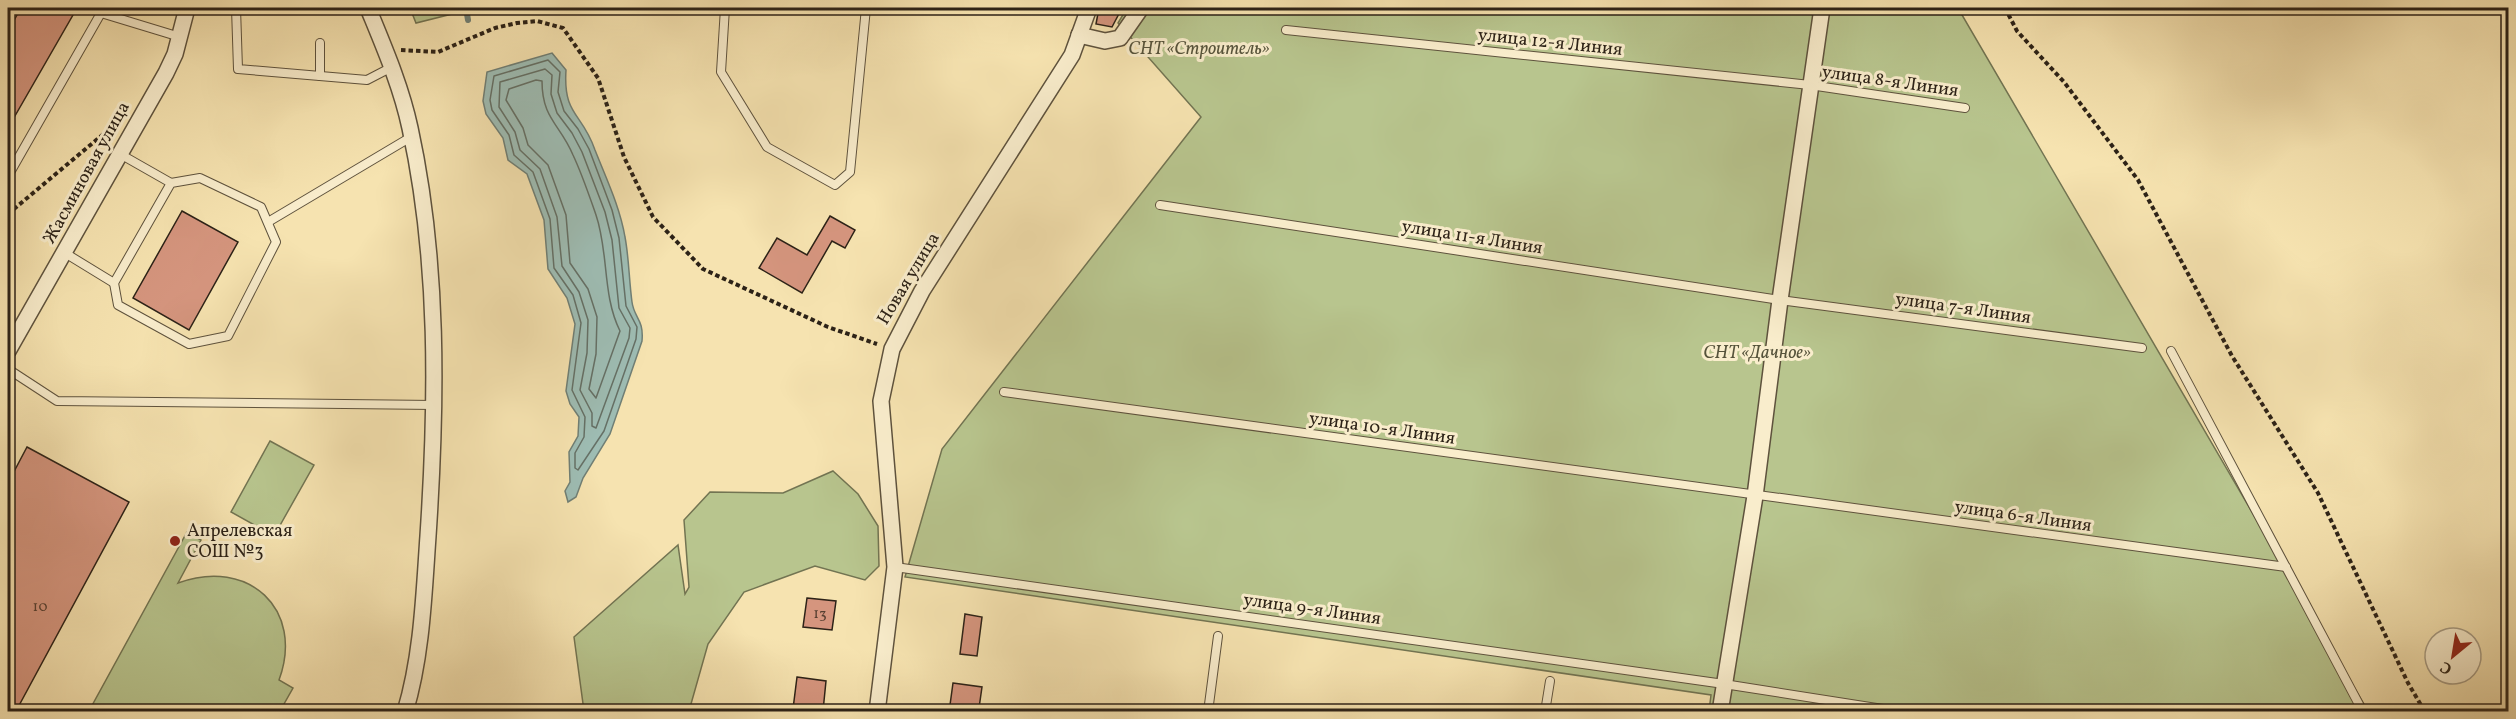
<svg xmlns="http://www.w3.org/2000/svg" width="2516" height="719" font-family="Vollkorn,serif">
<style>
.green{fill:#b8c58e;stroke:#727452;stroke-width:1.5}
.water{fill:#9ebdb4;stroke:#707f75;stroke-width:1.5}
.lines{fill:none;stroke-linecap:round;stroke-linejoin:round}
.shore{stroke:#657066;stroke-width:1.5}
.stream{stroke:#707f75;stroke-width:6}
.building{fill:#d5957e;stroke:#2c2217;stroke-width:1.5}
.service-casing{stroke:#5e523d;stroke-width:10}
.minor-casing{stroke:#5e523d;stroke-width:18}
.path{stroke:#2c2217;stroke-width:4;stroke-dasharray:4.5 3;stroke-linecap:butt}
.service{stroke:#f9edcc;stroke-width:8}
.minor{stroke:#f9edcc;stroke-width:15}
.poi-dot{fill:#8f2418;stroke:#f9edcc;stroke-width:2}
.labels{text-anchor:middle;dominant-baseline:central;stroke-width:6;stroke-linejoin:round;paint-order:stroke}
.number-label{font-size:15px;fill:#563f31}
.street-label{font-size:18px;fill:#2c2217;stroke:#f9edcc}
.park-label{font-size:18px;font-style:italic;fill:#56533b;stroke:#f9edcc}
.poi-label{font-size:18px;fill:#2c2217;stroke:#f9edcc;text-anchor:start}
</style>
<rect width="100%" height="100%" fill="#f6e3b0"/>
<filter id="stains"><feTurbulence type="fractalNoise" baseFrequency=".00333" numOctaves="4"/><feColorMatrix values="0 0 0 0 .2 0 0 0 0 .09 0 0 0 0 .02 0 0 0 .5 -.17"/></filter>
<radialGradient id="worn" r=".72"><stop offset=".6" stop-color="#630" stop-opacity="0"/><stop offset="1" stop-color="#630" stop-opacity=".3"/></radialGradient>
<!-- green -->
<g class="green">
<path d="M410 8H476L416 23Z"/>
<path d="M1127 8H1958L2368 711H1709L1711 695 905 577 942 449 1201 117 1118 23Z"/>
<path d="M270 441 314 465 274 536 231 512Z"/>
<path d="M833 471 858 494 878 526 879 566 865 580 815 566 744 592 708 644 689 711H584L574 637 678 545 685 594 689 587 684 520 710 492 783 493Z"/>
<path d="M187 532 201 540 178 583C248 557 305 609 279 680L293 688 280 711H89Z"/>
</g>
<!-- water -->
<path class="water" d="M552 53 566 70C563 116 582 112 595 150 606 178 620 207 625 237 629 258 629 280 632 302 634 318 644 319 642 341L610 434 583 478 576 497 568 502 565 491 570 482 569 452 578 436 579 417 570 404 566 391 575 324 567 298 548 269 544 220 527 174 508 160 503 138 486 114 483 101 487 72Z"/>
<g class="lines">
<!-- shore -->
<g class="shore">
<path d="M548 60 560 72 558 92 564 111 578 129 589 149 612 210 619 238 626 306 637 327 636 339 604 431 578 470 575 468V453L584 437 585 417 572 390 581 323 573 295 554 268 550 219 533 172 514 155 509 135 492 110 490 100 494 76Z"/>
<path d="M545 69 552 75 551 94 557 113 572 133 582 152 605 212 612 240 619 308 630 328 629 338 596 428 592 426V413L580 390 587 353 588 320 579 292 562 266 557 217 540 169 520 150 515 132 499 107 500 82Z"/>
<path d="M536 80 542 81C542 119 560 124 573 155 582 174 589 195 596 215 609 253 602 295 620 331L596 398 589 389 596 354 597 317 588 289 570 263 566 215 548 165 528 145 523 128 506 100 509 89Z"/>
</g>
<!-- stream -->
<path class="stream" d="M466 8 468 20"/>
</g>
<!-- building -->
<g class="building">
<path d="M21 8H77L8 128V31Z"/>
<path d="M1099 8H1122L1112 27 1096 24Z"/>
<path d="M182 211 238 242 189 330 133 298Z"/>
<path d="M830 216 855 230 845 248 832 241 802 293 759 268 777 238 807 255Z"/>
<path d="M27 447 129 502 16 711H8V483Z"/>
<path d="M807 598 836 601 832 630 803 627Z"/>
<path d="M965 614 982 617 977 656 960 654Z"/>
<path d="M797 677 826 681 823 711 793 709Z"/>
<path d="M953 683 982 687 979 708 950 705Z"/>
</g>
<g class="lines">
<!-- service casing -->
<g class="service-casing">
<g id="service">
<path d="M236 8 238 69 367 80 392 67"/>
<path d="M725 8 721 72 767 147 835 185 850 172 866 8"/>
<path d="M1286 30 1810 85 1965 108"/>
<path d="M320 76V43"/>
<path d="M120 154 171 183"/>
<path d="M8 176 101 13 180 37"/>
<path d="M200 178 261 207 276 242 228 336 189 344 118 305 114 283 171 183Z"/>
<path d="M1160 205 1780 300 2142 348"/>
<path d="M268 222 411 137"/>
<path d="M65 253 114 283"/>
<path d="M2171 351 2363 712"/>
<path d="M8 369 57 401 435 405"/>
<path d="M1004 392 2286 567"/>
<path d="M895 567 1724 684 1902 712"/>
<path d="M1208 712 1218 636"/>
<path d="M1545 712 1550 681"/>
</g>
</g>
<!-- minor casing -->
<g class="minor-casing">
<g id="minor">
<path d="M368 8C384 47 401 86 410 128 439 261 437 401 428 536 424 593 422 656 405 712"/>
<path d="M1079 35 1105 41 1120 38 1141 8"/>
<path d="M8 351 166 73 175 54 187 8"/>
<path d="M877 712 895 567 881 401 892 349 922 291 1072 55 1089 8"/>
<path d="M1720 712 1755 496 1780 300 1822 8"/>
</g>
</g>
<!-- path -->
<g class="path">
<path d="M2005 8 2017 31 2064 82 2138 180 2232 356 2318 493 2408 683 2425 712"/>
<path d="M401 50 438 52 495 28 517 23 537 21 563 28 598 78 624 157 653 217 703 269 828 327 877 344"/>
<path d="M8 214 119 121"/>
</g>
<!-- service -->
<use href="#service" class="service"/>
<!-- minor -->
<use href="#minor" class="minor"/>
</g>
<!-- markers -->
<circle class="poi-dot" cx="175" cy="541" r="6"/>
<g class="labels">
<!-- number labels -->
<g class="number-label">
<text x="40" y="607">10</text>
<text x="820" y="614">13</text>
</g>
<!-- street labels -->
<g class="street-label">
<text transform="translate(1550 43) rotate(6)">улица 12-я Линия</text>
<text transform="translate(1890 82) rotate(8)">улица 8-я Линия</text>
<text transform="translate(87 173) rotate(-61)">Жасминовая улица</text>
<text transform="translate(1472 238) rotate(9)">улица 11-я Линия</text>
<text transform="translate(909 279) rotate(-59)">Новая улица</text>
<text transform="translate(1963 309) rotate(8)">улица 7-я Линия</text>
<text transform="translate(1382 429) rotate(8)">улица 10-я Линия</text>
<text transform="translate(2023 517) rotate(8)">улица 6-я Линия</text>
<text transform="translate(1312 610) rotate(8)">улица 9-я Линия</text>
</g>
<!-- park labels -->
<g class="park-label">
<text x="1199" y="49">СНТ «Строитель»</text>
<text x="1757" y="353">СНТ «Дачное»</text>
</g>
<!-- poi labels -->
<g class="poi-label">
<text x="187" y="531">Апрелевская<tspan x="187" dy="21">СОШ №3</tspan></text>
</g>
</g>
<!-- margin -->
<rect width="2516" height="719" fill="none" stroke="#f6e3b0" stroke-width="30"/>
<rect x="9" y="9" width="2498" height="701" fill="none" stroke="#2c2217" stroke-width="3"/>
<rect x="15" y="15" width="2486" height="689" fill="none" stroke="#2c2217" stroke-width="1.5"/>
<!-- north arrow -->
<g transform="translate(2453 656) rotate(210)"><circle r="28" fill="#f9edcc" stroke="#a79c84" stroke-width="1.5"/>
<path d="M0-4.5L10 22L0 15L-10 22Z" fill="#8f2418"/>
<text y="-9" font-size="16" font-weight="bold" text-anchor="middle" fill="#2c2217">С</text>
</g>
<rect width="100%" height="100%" filter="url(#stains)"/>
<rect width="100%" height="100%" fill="url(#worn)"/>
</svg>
